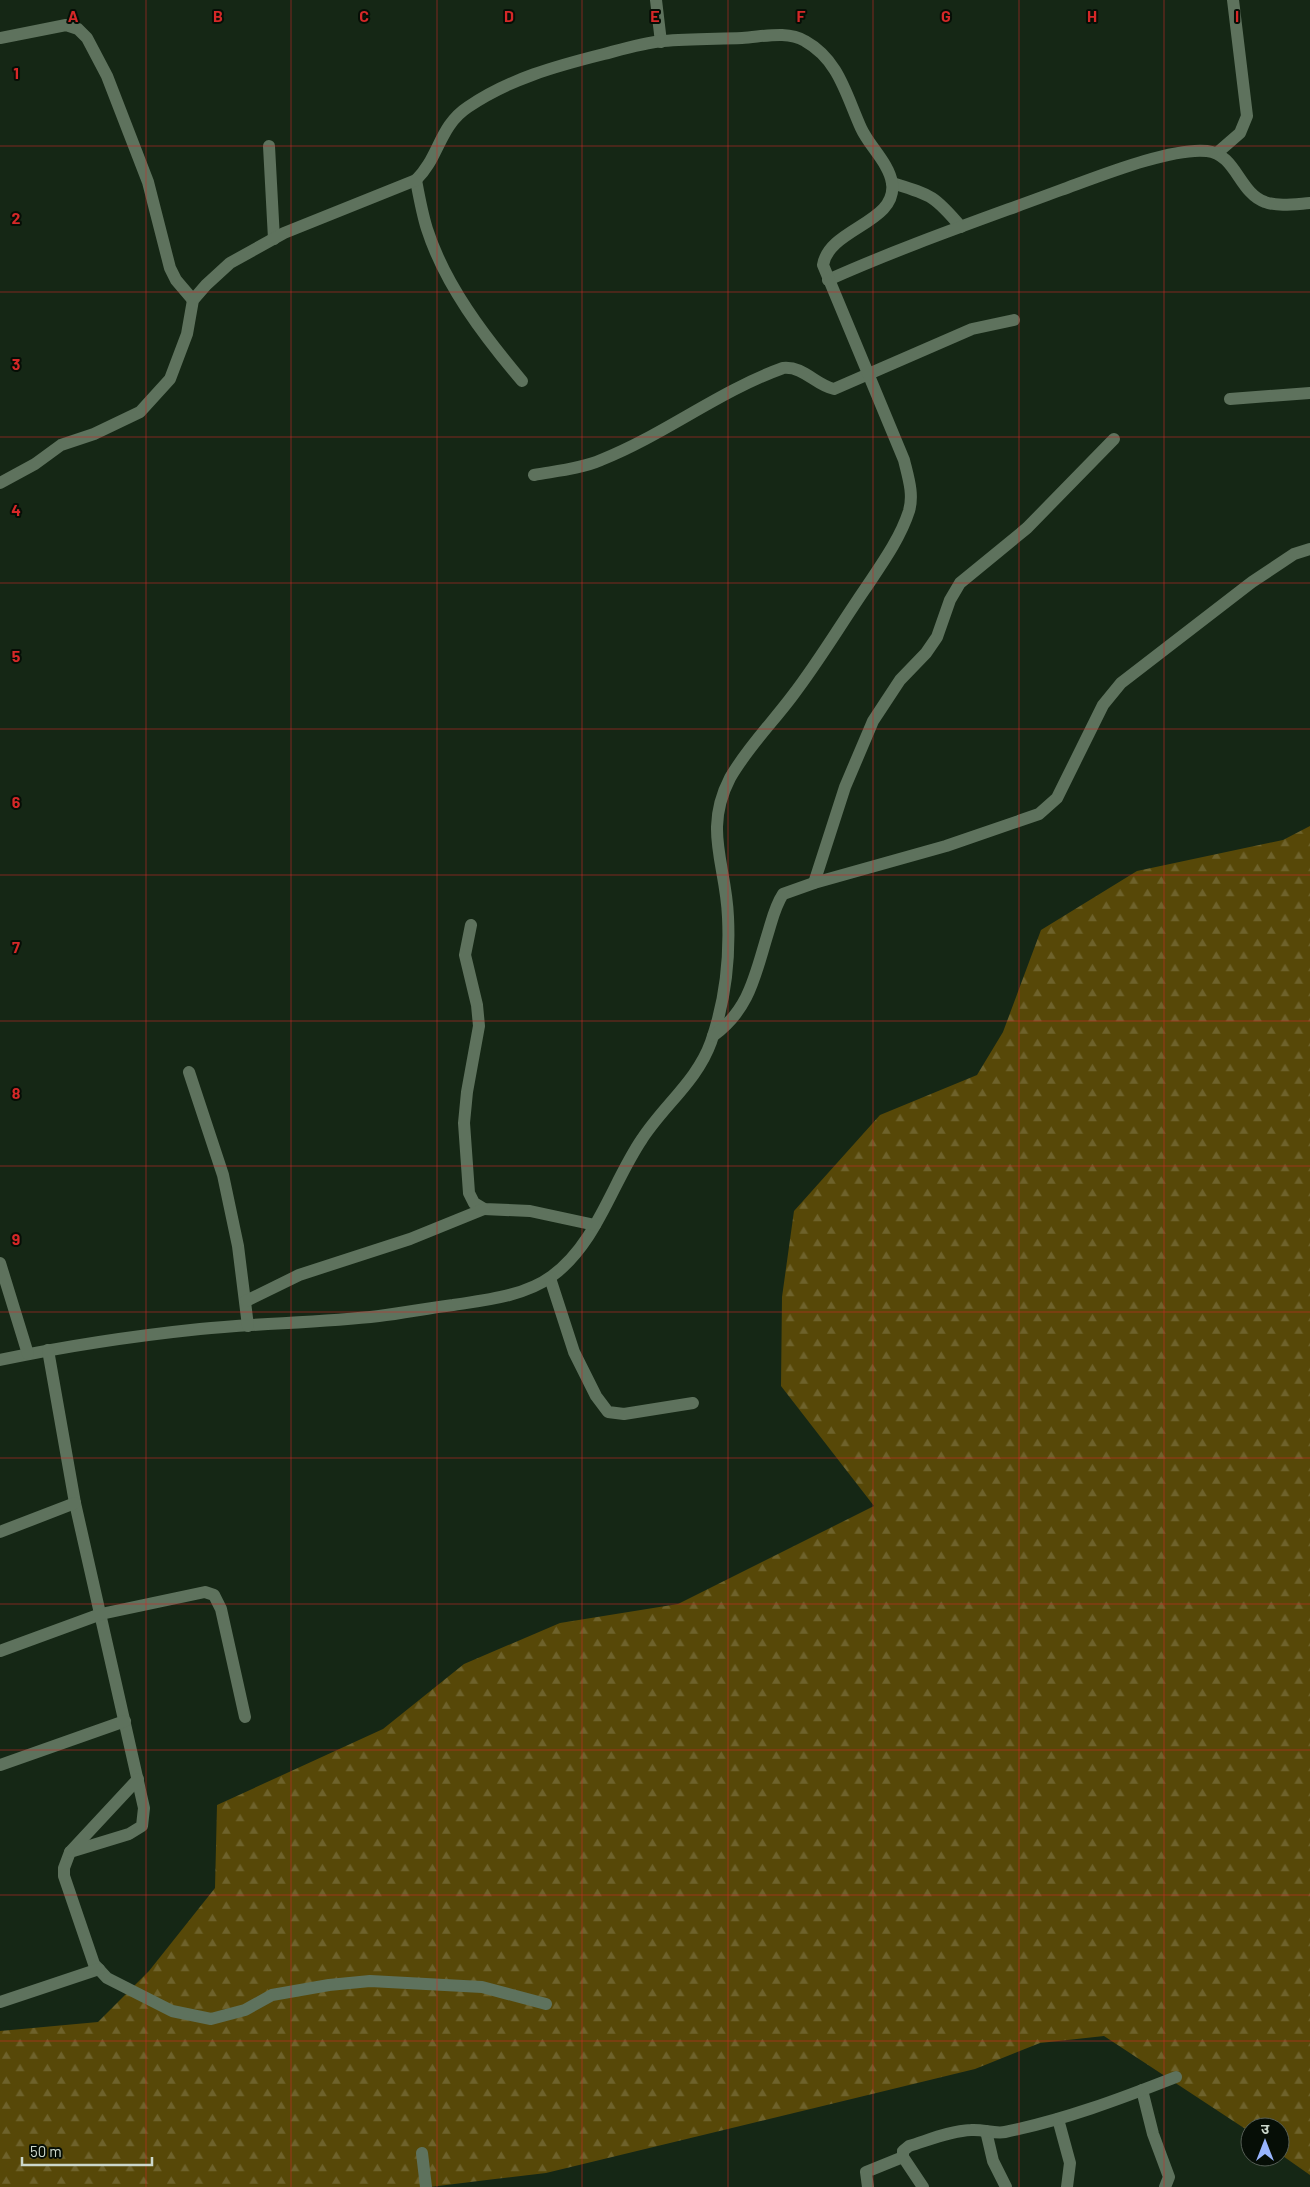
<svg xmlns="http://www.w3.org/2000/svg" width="1310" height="2187" font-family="Barlow,'Noto Sans Devanagari',sans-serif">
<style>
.forest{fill:url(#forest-firs)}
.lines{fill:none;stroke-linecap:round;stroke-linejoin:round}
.minor{stroke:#5e725d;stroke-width:12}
.grid{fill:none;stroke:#d62828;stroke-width:1;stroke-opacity:0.55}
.grid-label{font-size:16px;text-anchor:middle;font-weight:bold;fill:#d62828;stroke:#060e06;stroke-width:4;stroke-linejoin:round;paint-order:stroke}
</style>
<defs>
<pattern id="forest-firs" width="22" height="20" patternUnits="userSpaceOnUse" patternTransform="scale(1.25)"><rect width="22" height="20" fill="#574808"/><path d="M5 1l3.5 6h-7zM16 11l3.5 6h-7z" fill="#6e622b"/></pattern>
</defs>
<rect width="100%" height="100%" fill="#152715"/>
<!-- forest -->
<path class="forest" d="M1310 826V2175L1280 2154V2127H1250V2132L1104 2036 1040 2043 975 2069 546 2173 495 2179 430 2187H0V2031L98 2022 149 1971 215 1888 217 1805 383 1729 464 1664 560 1623 678 1604 874 1506 781 1386 782 1297 794 1211 880 1115 977 1075 1003 1032 1041 930 1137 871 1283 840Z"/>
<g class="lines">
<!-- minor -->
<g class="minor">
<path d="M656 0 661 42"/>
<path d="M0 38 66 25 78 29 87 38 107 76 148 182 170 268 176 280 193 300"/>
<path d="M269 146 274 239"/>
<path d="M1217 153 1240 133 1247 116 1233 0"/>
<path d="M416 180C419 196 422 213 427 229 445 285 484 336 522 381"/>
<path d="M892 183C931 195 934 195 961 227"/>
<path d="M828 280C904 246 983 219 1061 190 1097 177 1171 147 1207 151 1236 154 1239 193 1265 202 1278 207 1296 204 1310 203"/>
<path d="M1230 399 1310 393"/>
<path d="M534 475C556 471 580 469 601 460 664 435 719 391 783 368 804 366 815 385 834 389L972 329 1014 320"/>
<path d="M0 483 35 464 61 445 94 434 140 412 170 379 187 334 193 300 206 285 230 263 284 233 416 180C439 158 439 126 468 107 509 79 556 66 604 54 623 49 643 43 663 41 689 39 716 39 742 38 762 37 787 30 805 41 839 60 846 95 861 128 869 146 889 163 892 183 898 223 829 228 823 265L904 460C908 477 914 494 909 511 900 539 881 565 865 589 841 624 819 661 793 695 773 722 747 748 730 778 703 830 726 864 728 917 730 959 725 1002 711 1042 697 1081 664 1105 642 1139 612 1183 597 1243 552 1276 525 1296 486 1300 453 1305 428 1308 404 1313 379 1316 319 1323 259 1323 200 1329 133 1336 66 1346 0 1360"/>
<path d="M814 883 845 787 873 721 900 680 926 653 937 637 950 600 960 583 1027 528 1114 439"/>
<path d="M471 925 465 955 477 1005 479 1026 467 1092 464 1123 469 1193 474 1203 484 1209 530 1211 595 1225"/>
<path d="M713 1036C750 1009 755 975 768 933 772 920 775 906 783 894L814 883 946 846 1039 814 1057 798 1103 705 1121 683 1252 582 1294 554 1310 549"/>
<path d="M189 1072 223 1175 238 1246 248 1326"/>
<path d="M0 1263 28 1354"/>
<path d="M550 1278 574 1352 596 1396 608 1412 624 1414 693 1403"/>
<path d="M246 1301 299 1275 410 1239 484 1209"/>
<path d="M48 1350 75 1503 144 1808 142 1826 129 1834 70 1852 64 1868V1876L94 1964 107 1978 172 2011 211 2019 245 2010 272 1995 329 1985 370 1981 482 1987 546 2004"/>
<path d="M0 1532 75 1503"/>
<path d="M0 1651 101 1614 205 1592 214 1595 221 1609 245 1717"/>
<path d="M0 1765 125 1721"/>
<path d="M70 1852 138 1779"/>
<path d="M0 2002 99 1969"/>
<path d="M1142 2090 1153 2134 1169 2177 1165 2187"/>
<path d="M1058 2119 1070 2163 1067 2187"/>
<path d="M986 2131 993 2161 1006 2187"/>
<path d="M422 2153 426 2187"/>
<path d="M868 2187 866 2172 903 2157"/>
<path d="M923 2187 903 2157V2151L909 2146C929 2140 950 2131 971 2130 983 2129 994 2134 1005 2132 1064 2120 1120 2099 1176 2077"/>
</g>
</g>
<!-- grid -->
<path class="grid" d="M146 0V2187M291 0V2187M437 0V2187M582 0V2187M728 0V2187M873 0V2187M1019 0V2187M1164 0V2187M0 146H1310M0 292H1310M0 437H1310M0 583H1310M0 729H1310M0 875H1310M0 1021H1310M0 1166H1310M0 1312H1310M0 1458H1310M0 1604H1310M0 1750H1310M0 1895H1310M0 2041H1310"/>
<g class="grid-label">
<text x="73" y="22">A</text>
<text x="218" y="22">B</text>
<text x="364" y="22">C</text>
<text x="509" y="22">D</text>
<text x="655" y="22">E</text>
<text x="801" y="22">F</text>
<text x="946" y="22">G</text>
<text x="1092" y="22">H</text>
<text x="1237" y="22">I</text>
<text x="16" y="79">1</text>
<text x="16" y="224">2</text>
<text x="16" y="370">3</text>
<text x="16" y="516">4</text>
<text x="16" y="662">5</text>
<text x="16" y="808">6</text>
<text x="16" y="953">7</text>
<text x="16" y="1099">8</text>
<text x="16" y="1245">9</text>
</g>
<!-- north arrow -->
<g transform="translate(1265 2142)"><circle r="24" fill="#060e06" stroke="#555e55"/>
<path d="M0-4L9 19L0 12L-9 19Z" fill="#98b5fd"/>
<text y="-8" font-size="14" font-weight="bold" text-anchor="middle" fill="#cbd7cb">उ</text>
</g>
<!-- scale -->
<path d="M22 2157v8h130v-8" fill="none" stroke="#cbd7cb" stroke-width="2.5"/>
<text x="30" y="2157" font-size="15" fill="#cbd7cb" stroke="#060e06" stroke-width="4" paint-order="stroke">50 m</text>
</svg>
